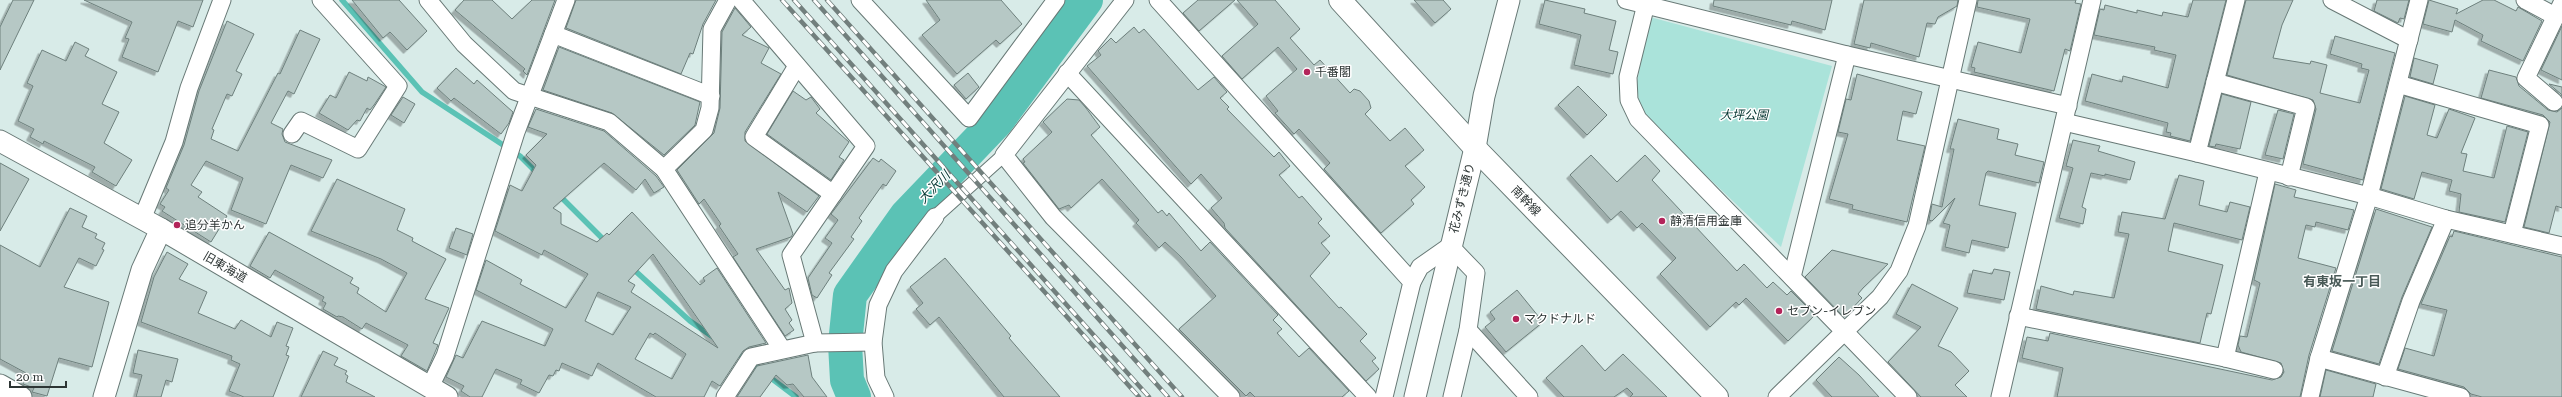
<svg xmlns="http://www.w3.org/2000/svg" width="2562" height="397" font-family="'Roboto Serif','Noto Sans JP',serif">
<style>
.green{fill:#aae3da}
.lines{fill:none;stroke-linecap:round;stroke-linejoin:round}
.stream{stroke:#5bc2b5;stroke-width:5.5}
.river{stroke:#5bc2b5;stroke-width:34}
.building{fill:#b6c8c5;stroke:#6e807d;fill-rule:evenodd;filter:url(#shadow)}
.pedestrian-casing{stroke:#687976;stroke-width:15}
.minor-casing{stroke:#687976;stroke-width:19}
.tertiary-casing{stroke:#687976;stroke-width:23}
.secondary-casing{stroke:#687976;stroke-width:24}
.pedestrian{stroke:#fff;stroke-width:13}
.minor{stroke:#fff;stroke-width:17}
.tertiary{stroke:#fff;stroke-width:21}
.secondary{stroke:#fff;stroke-width:22}
.rail-casing{stroke:#727f7d;stroke-width:4.5}
.rail{stroke:#fff;stroke-width:3;stroke-dasharray:9;stroke-linecap:butt}
.poi-dot{fill:#b3245a;stroke:#fff;stroke-width:1.5}
.labels{text-anchor:middle;dominant-baseline:central;stroke-width:3;stroke-linejoin:round;paint-order:stroke}
.poi-label{font-size:12px;fill:#2d3534;stroke:#fff;text-anchor:start}
.park-label{font-size:12px;font-style:italic;fill:#00332e;stroke:#fff}
.street-label{font-size:12px;fill:#2d3534;stroke:#fff}
.water-label{font-size:13px;font-style:italic;fill:#053833;stroke:#fff}
.neighbourhood-label{font-size:13px;font-weight:bold;fill:#495a57;stroke:#fff}
</style>
<defs>
<filter id="shadow"><feDropShadow dx="-3.5" dy="3.5" stdDeviation="0" flood-color="#0004"/></filter>
</defs>
<rect width="100%" height="100%" fill="#d8ebe8"/>
<!-- green -->
<path class="green" d="M1650 17 1832 66 1781 247 1650 122 1639 103 1637 82Z"/>
<g class="lines">
<!-- stream -->
<g class="stream">
<path d="M342 0 422 92 520 156 539 175"/>
<path d="M558 194 607 243"/>
<path d="M631 267 690 321 713 337"/>
<path d="M735 351 796 397"/>
</g>
<!-- river -->
<path class="river" d="M854 397 847 380 845 344 850 295 906 216 997 121 1086 0"/>
</g>
<!-- building -->
<g class="building">
<path d="M13 0H34L0 70V27Z"/>
<path d="M84 0H203L193 27 178 21 158 72 122 57 129 39 125 38 132 22Z"/>
<path d="M352 0H399L427 31 407 50 390 32 383 38Z"/>
<path d="M464 0H492L512 19 532 0H555L527 75 523 71 525 69 455 10Z"/>
<path d="M576 0H716L703 24 693 54 690 53 681 74 566 28Z"/>
<path d="M926 0H1001L1022 24 1000 44 996 40 957 74 922 35 940 20Z"/>
<path d="M1198 0H1235L1199 31 1183 13Z"/>
<path d="M1237 0H1275L1300 29 1290 38 1314 65 1320 60 1350 93 1354 89 1360 91 1369 101 1371 108 1365 114 1390 141 1405 128 1424 150 1405 166 1425 187 1411 200 1414 204 1381 233 1324 169 1330 163 1299 129 1294 134 1275 113 1278 111 1266 96 1297 69 1278 47 1242 79 1222 56 1258 24Z"/>
<path d="M1414 0H1443L1451 9 1435 23Z"/>
<path d="M1545 0 1585 9 1584 13 1616 21 1609 50 1618 52 1613 74 1574 65 1581 35 1539 24Z"/>
<path d="M1714 0H1832L1825 30 1792 21 1791 25 1713 6Z"/>
<path d="M1864 0H1958L1957 6 1938 17 1935 24 1927 23 1919 57 1871 43 1870 48 1854 44Z"/>
<path d="M1978 0H2076L2075 3 2081 4 2070 51 2065 49 2054 91 1974 72 1975 68 1971 67 1978 42 2021 53 2030 19 1977 7Z"/>
<path d="M2193 0H2226L2190 141 2170 136 2171 133 2166 132 2168 123 2085 101 2092 74 2122 82 2123 76 2168 88 2176 55 2154 50 2155 47 2094 35 2100 9 2104 10 2105 5 2137 13V10L2162 16 2163 12 2188 17Z"/>
<path d="M2246 0H2293L2282 25 2273 58 2310 64 2311 61 2327 65 2320 93 2360 103 2369 70 2361 68 2362 64 2330 54 2335 36 2395 53 2363 180 2303 164 2316 109 2313 100 2227 75Z"/>
<path d="M2377 0H2409L2404 19 2400 18 2398 23 2374 11Z"/>
<path d="M2429 0 2458 9 2456 14 2483 0H2494L2516 11 2518 7 2542 21 2523 61 2481 41 2483 35 2455 20 2452 32 2423 24Z"/>
<path d="M735 8 751 27 742 35 769 48 761 63 781 74 745 132V141L819 196 807 212 778 192 793 234 791 237 756 249 785 290 789 288 792 303 785 309 792 320 789 323 794 330 785 336 733 257 738 254 719 226 721 224 704 199 699 204 677 170 714 133 720 108 722 32Z"/>
<path d="M227 21 254 34 236 71 242 74 232 96 227 94 212 129 214 130 211 139 238 151 278 73 280 74 300 30 320 39 294 94 288 91 271 123 283 129 282 134 285 142 332 160 323 178 291 165 266 224 231 210 243 178 206 161 191 185 202 192 198 197 227 216 211 242 162 211 165 207 160 204 169 190 166 188 184 145 199 91Z"/>
<path d="M2562 26V80L2541 70Z"/>
<path d="M1134 27 1139 33 1144 29 1198 90 1214 77 1227 92 1220 98 1229 107 1227 109 1274 157 1279 152 1290 166 1279 175 1299 198 1302 196 1322 219 1318 223 1330 236 1321 243 1330 253 1310 276 1339 308 1341 307 1367 334 1360 341 1376 358 1372 361 1379 369 1366 381 1225 228 1224 223 1211 208 1222 198 1201 174 1191 184 1087 66 1101 55 1098 51 1111 38 1116 43Z"/>
<path d="M75 42 89 49 85 56 117 72 102 104 119 112 104 143 132 160 116 186 92 172 95 167 44 141 43 144 30 137 34 129 18 121 33 86 27 83 42 50 66 61Z"/>
<path d="M559 47 700 102 695 125 664 155 612 113 543 90Z"/>
<path d="M2414 58 2438 65 2433 84 2410 77Z"/>
<path d="M456 68 474 84 477 80 513 112 509 123 501 134 454 98 451 101 437 88Z"/>
<path d="M2489 70 2516 77 2519 86 2548 110 2557 112 2562 108V208L2556 206 2549 233 2524 227 2550 122 2543 115 2481 98Z"/>
<path d="M349 72 367 81 368 77 386 87 374 105 370 110 367 108 360 121 357 120 348 130 319 113 330 95 336 98Z"/>
<path d="M968 73 979 87 966 99 954 85Z"/>
<path d="M1857 74 1922 92 1916 114 1903 111 1897 140 1925 146 1907 222 1852 209 1853 205 1829 199 1848 134 1838 132 1846 99 1851 100Z"/>
<path d="M2549 84 2562 87V96L2561 94Z"/>
<path d="M1578 86 1607 115 1587 135 1558 105Z"/>
<path d="M793 91 806 100 811 97 820 109 816 113 849 142 839 157 844 160 831 180 767 134Z"/>
<path d="M2222 94 2251 102 2240 149 2216 144 2215 147 2209 146Z"/>
<path d="M2405 96 2435 105 2427 135 2437 138 2449 109 2475 118 2461 153 2467 154 2463 171 2494 178 2507 126 2528 132 2505 222 2459 212 2461 194 2449 191 2452 180 2422 172 2414 199 2381 189Z"/>
<path d="M403 97 415 104 404 123 391 115Z"/>
<path d="M1067 99 1079 100 1086 108 1100 127 1091 135 1158 213 1162 210 1167 216 1169 213 1201 251 1210 242 1278 315 1273 320 1282 329 1277 333 1299 357 1309 348 1349 391 1342 397H1255L1250 392 1246 396 1179 329 1216 296 1181 257 1165 242 1159 248 1136 223 1139 220 1102 179 1071 208 1069 205 1059 209 1023 163 1025 162 1023 159 1052 132 1043 122Z"/>
<path d="M536 109 604 131 656 176 664 187 654 193 645 179 636 190 604 163 553 208 561 213V224L597 242 607 233 609 235 632 212 700 285 705 281 703 278 717 268 766 343 749 347 743 351 720 386 712 381 704 397H656L598 363 592 376 562 363 559 371 556 370 553 376 549 375 539 393 520 384 522 380 496 369 482 397H470L461 391 464 386 446 377 456 355 463 358 482 321 545 346 553 329 476 290 486 260 522 280 520 284 566 308 588 274 544 250 542 255 495 231 510 185 522 191 536 165 526 155 547 134 528 127ZM653 254 698 319 718 348 631 292 635 285 628 281ZM598 292 631 307 613 335 585 321ZM650 333 653 335 655 333 686 354 672 379 635 359Z"/>
<path d="M2278 110 2294 114 2283 159 2265 155Z"/>
<path d="M1958 119 1999 129 1997 139 2018 144 2015 155 2044 162 2039 183 1988 171 1986 173 1979 205 2016 213 2008 248 1972 240 1969 253 1945 247 1950 225 1943 223 1955 198 1932 221 1929 220 1932 204 1942 207 1954 149H1950Z"/>
<path d="M2073 140 2100 146 2098 151 2135 162 2130 180 2105 174V176L2091 173 2082 207 2086 209 2083 224 2059 218 2073 168 2066 166Z"/>
<path d="M1591 155 1617 182 1645 155 1660 171 1652 180 1737 271 1744 264 1767 288 1773 282 1787 295 1791 291 1815 315 1788 341 1746 298 1739 305 1736 302 1710 327 1660 274 1676 258 1642 223 1637 228 1621 211 1611 220 1570 175Z"/>
<path d="M873 158 879 162 881 159 896 171 886 186 883 184 859 218 862 221 851 237 854 239 829 273 832 275 817 298 812 295 808 278 832 243 825 238 838 220 831 214Z"/>
<path d="M0 163 29 179 0 231Z"/>
<path d="M2179 175 2204 181 2199 205 2227 212 2230 202 2250 207 2242 240 2174 223 2168 251 2223 265 2211 314 2207 313 2200 343 2036 309 2041 286 2073 295 2074 291 2114 298 2129 234 2118 232 2122 212 2165 219Z"/>
<path d="M337 179 405 209 397 230 413 238 412 241 446 259 425 299 449 308 433 343 438 345 427 371 401 356 408 345 366 323 362 329 343 317 338 316 337 317 323 309 326 303 322 301 324 297 275 270 270 278 250 266 269 232 353 278 350 283 359 288 357 293 386 312 407 273 381 259 311 231Z"/>
<path d="M2275 184 2296 190 2294 197 2354 210 2348 230 2316 222 2315 227 2306 225 2298 258 2336 268 2309 355 2300 397H2057L2063 368 2022 358 2027 337 2048 341 2050 333 2272 380 2281 377 2284 372 2281 363 2241 352 2238 345 2240 336 2247 337 2260 283 2254 280Z"/>
<path d="M70 208 87 216 82 227 97 234 95 238 105 243 102 249 104 250 96 266 79 258 64 287 109 302 92 367 59 358 47 396 32 392 34 388 23 384 26 373 0 359V245L40 267Z"/>
<path d="M2376 209 2432 227 2402 297 2379 364 2332 351Z"/>
<path d="M456 228 473 234 467 255 449 248Z"/>
<path d="M2454 231 2562 257V397H2482L2471 394 2464 387 2398 369 2405 348 2434 356 2447 310 2421 304 2450 236 2452 237Z"/>
<path d="M1832 250 1888 264 1863 288 1858 294 1862 298 1844 317 1805 277Z"/>
<path d="M167 252 188 264 179 279 207 292 198 313 235 329 241 320 271 337 277 322 293 328 286 346 289 347 286 355 289 356 273 397H244L229 391 240 364 231 360 232 356 141 322 154 277Z"/>
<path d="M945 258 1011 336 1009 338 1060 397H1004L939 317 930 325 916 309 923 303 910 287Z"/>
<path d="M1994 269 2010 272 2004 300 1967 293 1973 270 1992 274Z"/>
<path d="M1912 284 1958 308 1938 346 1951 352 1969 371 1955 385 1967 397H1921L1888 362 1921 327 1896 314Z"/>
<path d="M1517 290 1543 322 1506 352 1485 327 1495 319 1490 312Z"/>
<path d="M1582 345 1605 371 1623 354 1667 397H1630L1633 394 1627 388 1614 397H1564L1546 378Z"/>
<path d="M138 350 178 359 172 382 166 380 161 397H136L142 375 133 373Z"/>
<path d="M323 351 338 358 334 365 347 371 345 374 348 376 346 382 375 397H301Z"/>
<path d="M808 355 812 377 827 397H804L793 384 787 385 776 375 760 397H737L757 366Z"/>
<path d="M1839 357 1859 375 1879 397H1832L1816 380Z"/>
<path d="M2326 370 2376 384 2373 397H2320Z"/>
</g>
<g class="lines">
<!-- pedestrian casing -->
<g class="pedestrian-casing">
<path id="pedestrian" d="M935 217 1004 155"/>
</g>
<!-- minor casing -->
<g class="minor-casing">
<g id="minor">
<path d="M428 0 464 44 514 91 609 122 664 169 782 349"/>
<path d="M860 0 969 118 1056 0"/>
<path d="M1125 0 1004 155 1053 217 1231 397"/>
<path d="M1158 0 1412 282 1384 397"/>
<path d="M1626 0 1847 55 2068 106"/>
<path d="M1647 0 1628 77 1629 100 1638 119 1908 397"/>
<path d="M2332 0 2409 40"/>
<path d="M2525 0 2555 16"/>
<path d="M553 34 711 96"/>
<path d="M797 66 754 137 833 194"/>
<path d="M1067 73 1368 397"/>
<path d="M2215 82 2306 107 2289 177"/>
<path d="M2398 84 2540 125 2512 234"/>
<path d="M2554 102 2526 78 2562 3"/>
<path d="M2064 122 2197 153 2369 196 2446 219 2562 246"/>
<path d="M292 134 301 121 358 149 398 86 321 0"/>
<path d="M2197 153 2236 0"/>
<path d="M664 169 704 130 710 108 712 29 728 0"/>
<path d="M142 219 174 142 189 88 222 0"/>
<path d="M1792 277 1847 55"/>
<path d="M1412 282 1420 267 1450 246 1476 273 1468 330 1452 397"/>
<path d="M2018 316 2225 358 2274 370"/>
<path d="M1468 330 1529 397"/>
<path d="M815 343 873 342"/>
<path d="M2225 358 2268 172"/>
<path d="M2319 358 2461 397"/>
<path d="M2385 377 2411 301 2446 219"/>
<path d="M430 387 445 356 516 132 566 0"/>
<path d="M725 397 751 357 815 343 791 255 866 146 741 0"/>
<path d="M885 397 876 378 873 342 878 305 894 271 935 217"/>
<path d="M1777 397 1880 297 1899 271 1917 226 1968 0"/>
<path d="M2000 397 2092 0"/>
<path d="M2310 397 2319 358 2369 196 2419 0"/>
</g>
</g>
<!-- tertiary casing -->
<g class="tertiary-casing">
<g id="tertiary">
<path d="M0 141 161 229 447 397"/>
<path d="M0 385 21 397"/>
<path d="M104 397 142 270 161 229"/>
<path d="M1415 397 1475 148 1484 96 1509 0"/>
</g>
</g>
<!-- secondary casing -->
<g class="secondary-casing">
<path id="secondary" d="M1340 0 1475 148 1717 397"/>
</g>
<!-- pedestrian -->
<use href="#pedestrian" class="pedestrian"/>
<!-- minor -->
<use href="#minor" class="minor"/>
<!-- tertiary -->
<use href="#tertiary" class="tertiary"/>
<!-- secondary -->
<use href="#secondary" class="secondary"/>
<!-- rail casing -->
<g class="rail-casing">
<g id="rail">
<path d="M782 0 1139 397"/>
<path d="M794 0 1149 397"/>
<path d="M814 0 1168 397"/>
<path d="M827 0 1182 397"/>
</g>
</g>
<!-- rail -->
<use href="#rail" class="rail"/>
</g>
<!-- markers -->
<g class="poi-dot">
<circle cx="1307" cy="72" r="4"/>
<circle cx="1662" cy="221" r="4"/>
<circle cx="177" cy="225" r="4"/>
<circle cx="1779" cy="311" r="4"/>
<circle cx="1516" cy="319" r="4"/>
</g>
<g class="labels">
<!-- poi labels -->
<g class="poi-label">
<text x="1315" y="72">千番閣</text>
<text x="1670" y="221">静清信用金庫</text>
<text x="185" y="225">追分羊かん</text>
<text x="1787" y="311">セブン-イレブン</text>
<text x="1524" y="319">マクドナルド</text>
</g>
<!-- park labels -->
<g class="park-label">
<text x="1744" y="115">大坪公園</text>
</g>
<!-- street labels -->
<g class="street-label">
<text transform="translate(1462 198) rotate(-76)">花みずき通り</text>
<text transform="translate(1526 201) rotate(46)">南幹線</text>
<text transform="translate(225 267) rotate(30)">旧東海道</text>
</g>
<!-- water labels -->
<g class="water-label">
<text transform="translate(934 187) rotate(-46)">大沢川</text>
</g>
<!-- neighbourhood labels -->
<g class="neighbourhood-label">
<text x="2342" y="281">有東坂一丁目</text>
</g>
</g>
<!-- scale -->
<path d="M10 381v6h56v-6" fill="none" stroke="#2d3534" stroke-width="2"/>
<text x="16" y="381" font-size="12" fill="#2d3534" stroke="#ffffff" stroke-width="3" paint-order="stroke">20 m</text>
</svg>
